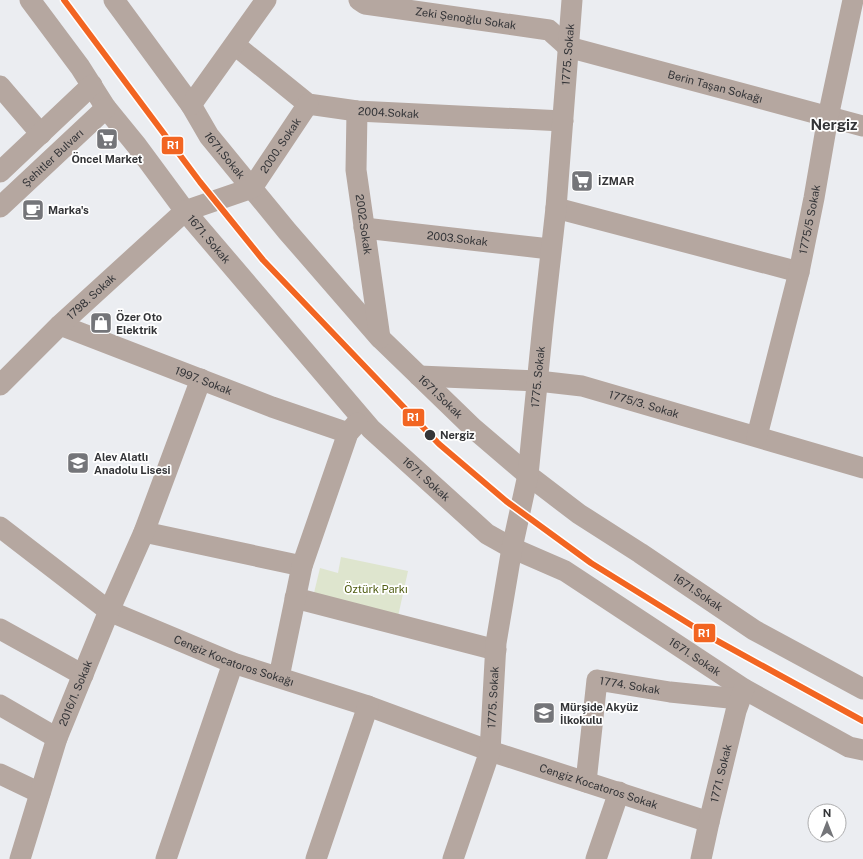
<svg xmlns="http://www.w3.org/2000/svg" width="863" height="859" font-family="'Public Sans',sans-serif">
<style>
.green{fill:#dee5ce}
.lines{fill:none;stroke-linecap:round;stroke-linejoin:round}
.minor{stroke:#b5a7a0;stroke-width:21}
.rail-1-casing{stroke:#fff;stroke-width:9}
.rail-1{stroke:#f26522;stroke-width:6}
.stop-dot{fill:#343538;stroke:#fff;stroke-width:1.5}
.labels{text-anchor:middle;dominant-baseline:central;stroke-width:3.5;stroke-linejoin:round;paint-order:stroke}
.street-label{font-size:11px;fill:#343538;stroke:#fff}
.poi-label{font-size:11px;font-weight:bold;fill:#343538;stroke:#fff;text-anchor:start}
.stop-label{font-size:11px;font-weight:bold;fill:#343538;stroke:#fff;text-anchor:start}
.park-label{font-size:11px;fill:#515e14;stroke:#fff}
.district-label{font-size:15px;font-weight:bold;fill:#343538;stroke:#fff}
.line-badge{stroke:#fff;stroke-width:1.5}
.badge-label{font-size:11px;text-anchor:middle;font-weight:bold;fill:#fff}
</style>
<rect width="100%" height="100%" fill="#ebedf1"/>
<!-- green -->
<path class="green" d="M341 557 408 571 397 621 313 597 320 568 338 573Z"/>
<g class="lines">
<!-- minor -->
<g class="minor">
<path id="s1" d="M30 0 80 67 106 108 137 146 185 211 371 429 487 534 512 548 565 571 744 689 849 747 863 750"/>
<path id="s2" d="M114 0 191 105 209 136 287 231 380 338 473 428 528 475 579 514 640 553 754 630 863 689"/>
<path id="s3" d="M359 0 365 4 549 30 568 47 863 126"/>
<path id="s4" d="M235 45 308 104 357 111 563 121"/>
<path d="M0 86 41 134"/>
<path d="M191 105 266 0"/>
<path id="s5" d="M357 111 356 170 380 338"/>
<path d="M0 172 92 85"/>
<path id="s6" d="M0 207 106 108"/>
<path d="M556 208 799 272"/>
<path id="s7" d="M364 228 550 249"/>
<path id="s8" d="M60 325 272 407 348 433"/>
<path id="s9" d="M419 376 538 381 582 386 863 468"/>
<path id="s10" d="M0 385 60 325 185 211 252 188 308 104"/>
<path id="s11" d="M757 436 799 272 814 198 828 117 853 0"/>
<path id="s12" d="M0 527 109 611 233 663 368 706 490 751 709 822"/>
<path d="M144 532 302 566"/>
<path d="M295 598 496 650"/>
<path d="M0 629 83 675"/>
<path d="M279 677 302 566 348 433 357 423"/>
<path d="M0 705 57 738"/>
<path d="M0 774 40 793"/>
<path id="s13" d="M586 782 597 680 670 692 739 699"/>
<path id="s14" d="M20 859 57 738 109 611 144 532 201 379"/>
<path d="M166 859 233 663"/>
<path d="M316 859 368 706"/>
<path id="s15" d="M453 859 490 751 496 643 512 548 528 475 543 324 556 208 572 0"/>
<path d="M596 859 619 792"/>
<path id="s16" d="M701 859 709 822 736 711 744 689"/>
</g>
<!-- rail-1 casing -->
<g class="rail-1-casing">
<path id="rail-1" d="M64 0 200 182 263 260 439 444 506 501 591 563 712 638 863 721"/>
</g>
<!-- rail-1 -->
<use href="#rail-1" class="rail-1"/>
</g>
<!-- icons -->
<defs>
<g id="supermarket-square" transform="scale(1.15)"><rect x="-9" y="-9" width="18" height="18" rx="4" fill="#747579" stroke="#fff"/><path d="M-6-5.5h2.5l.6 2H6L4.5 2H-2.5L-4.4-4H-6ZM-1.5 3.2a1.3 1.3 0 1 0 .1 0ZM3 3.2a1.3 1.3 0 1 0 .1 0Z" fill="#fff"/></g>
<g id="cafe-square" transform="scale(1.15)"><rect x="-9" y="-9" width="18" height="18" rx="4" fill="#747579" stroke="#fff"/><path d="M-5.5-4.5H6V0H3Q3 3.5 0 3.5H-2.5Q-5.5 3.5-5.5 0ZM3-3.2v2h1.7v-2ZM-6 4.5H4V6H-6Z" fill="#fff"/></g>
<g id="shop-square" transform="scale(1.15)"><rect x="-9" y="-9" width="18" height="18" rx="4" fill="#747579" stroke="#fff"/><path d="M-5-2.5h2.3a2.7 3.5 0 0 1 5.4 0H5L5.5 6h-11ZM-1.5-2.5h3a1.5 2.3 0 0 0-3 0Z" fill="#fff"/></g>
<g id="school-square" transform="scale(1.15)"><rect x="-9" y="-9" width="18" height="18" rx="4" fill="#747579" stroke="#fff"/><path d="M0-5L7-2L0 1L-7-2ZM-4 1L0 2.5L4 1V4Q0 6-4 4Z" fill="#fff"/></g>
</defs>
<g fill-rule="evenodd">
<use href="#supermarket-square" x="107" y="139"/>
<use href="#supermarket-square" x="582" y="181"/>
<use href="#cafe-square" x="33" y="210"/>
<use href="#shop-square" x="101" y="323"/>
<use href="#school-square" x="78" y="463"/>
<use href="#school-square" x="544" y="713"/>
</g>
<!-- markers -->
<circle class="stop-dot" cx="430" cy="435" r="6"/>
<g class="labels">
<!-- street labels -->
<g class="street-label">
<text stroke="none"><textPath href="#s3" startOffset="109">Zeki Şenoğlu Sokak</textPath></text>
<text stroke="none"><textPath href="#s15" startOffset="816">1775. Sokak</textPath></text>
<text stroke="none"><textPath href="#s3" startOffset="371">Berin Taşan Sokağı</textPath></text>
<text stroke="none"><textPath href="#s4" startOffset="175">2004.Sokak</textPath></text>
<text stroke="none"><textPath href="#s10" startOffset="376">2000. Sokak</textPath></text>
<text stroke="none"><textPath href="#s2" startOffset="191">1671.Sokak</textPath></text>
<text stroke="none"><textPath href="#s6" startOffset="72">Şehitler Bulvarı</textPath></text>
<text stroke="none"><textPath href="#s11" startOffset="223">1775/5 Sokak</textPath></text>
<text stroke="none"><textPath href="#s5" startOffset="114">2002.Sokak</textPath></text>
<text stroke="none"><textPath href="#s1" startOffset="299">1671. Sokak</textPath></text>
<text stroke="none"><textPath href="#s7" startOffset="94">2003.Sokak</textPath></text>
<text stroke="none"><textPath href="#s10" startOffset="127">1798. Sokak</textPath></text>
<text stroke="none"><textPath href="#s15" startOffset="492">1775. Sokak</textPath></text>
<text stroke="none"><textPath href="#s8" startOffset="154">1997. Sokak</textPath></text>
<text stroke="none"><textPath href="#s2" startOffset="515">1671.Sokak</textPath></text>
<text stroke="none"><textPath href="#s9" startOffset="228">1775/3. Sokak</textPath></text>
<text stroke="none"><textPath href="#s1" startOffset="623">1671. Sokak</textPath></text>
<text stroke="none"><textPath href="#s2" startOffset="839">1671.Sokak</textPath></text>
<text stroke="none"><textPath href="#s1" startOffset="947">1671. Sokak</textPath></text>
<text stroke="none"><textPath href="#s12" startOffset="272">Cengiz Kocatoros Sokağı</textPath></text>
<text stroke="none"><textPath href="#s13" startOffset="136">1774. Sokak</textPath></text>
<text stroke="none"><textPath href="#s14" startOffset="175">2016/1. Sokak</textPath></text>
<text stroke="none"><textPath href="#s15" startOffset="168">1775. Sokak</textPath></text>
<text stroke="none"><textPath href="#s16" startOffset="88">1771. Sokak</textPath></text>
<text stroke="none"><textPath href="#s12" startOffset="658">Cengiz Kocatoros Sokak</textPath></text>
</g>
<!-- poi labels -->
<g class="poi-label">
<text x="107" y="159" text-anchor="middle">Öncel Market</text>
<text x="598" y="181">İZMAR</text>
<text x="48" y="210">Marka's</text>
<text x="116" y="317">Özer Oto<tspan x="116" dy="13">Elektrik</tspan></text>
<text x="94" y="457">Alev Alatlı<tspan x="94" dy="13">Anadolu Lisesi</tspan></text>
<text x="560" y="707">Mürşide Akyüz<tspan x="560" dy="13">İlkokulu</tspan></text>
</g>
<!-- stop labels -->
<g class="stop-label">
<text x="440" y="435">Nergiz</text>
</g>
<!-- park labels -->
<g class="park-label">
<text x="376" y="589">Öztürk Parkı</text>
</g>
<!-- district labels -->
<g class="district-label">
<text x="834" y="124">Nergiz</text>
</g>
</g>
<g class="line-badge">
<rect x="161" y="136" width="23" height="19" rx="4" fill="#f26522"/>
<rect x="402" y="408" width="23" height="19" rx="4" fill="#f26522"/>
<rect x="693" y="623" width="23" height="20" rx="4" fill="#f26522"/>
</g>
<g class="badge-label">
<text x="173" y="149">R1</text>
<text x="413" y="421">R1</text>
<text x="704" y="637">R1</text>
</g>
<!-- north arrow -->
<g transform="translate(827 823)"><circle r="19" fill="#ffffff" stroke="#aeaeaf"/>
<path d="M0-3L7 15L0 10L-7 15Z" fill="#747579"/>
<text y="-6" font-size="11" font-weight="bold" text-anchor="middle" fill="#343538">N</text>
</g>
</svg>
